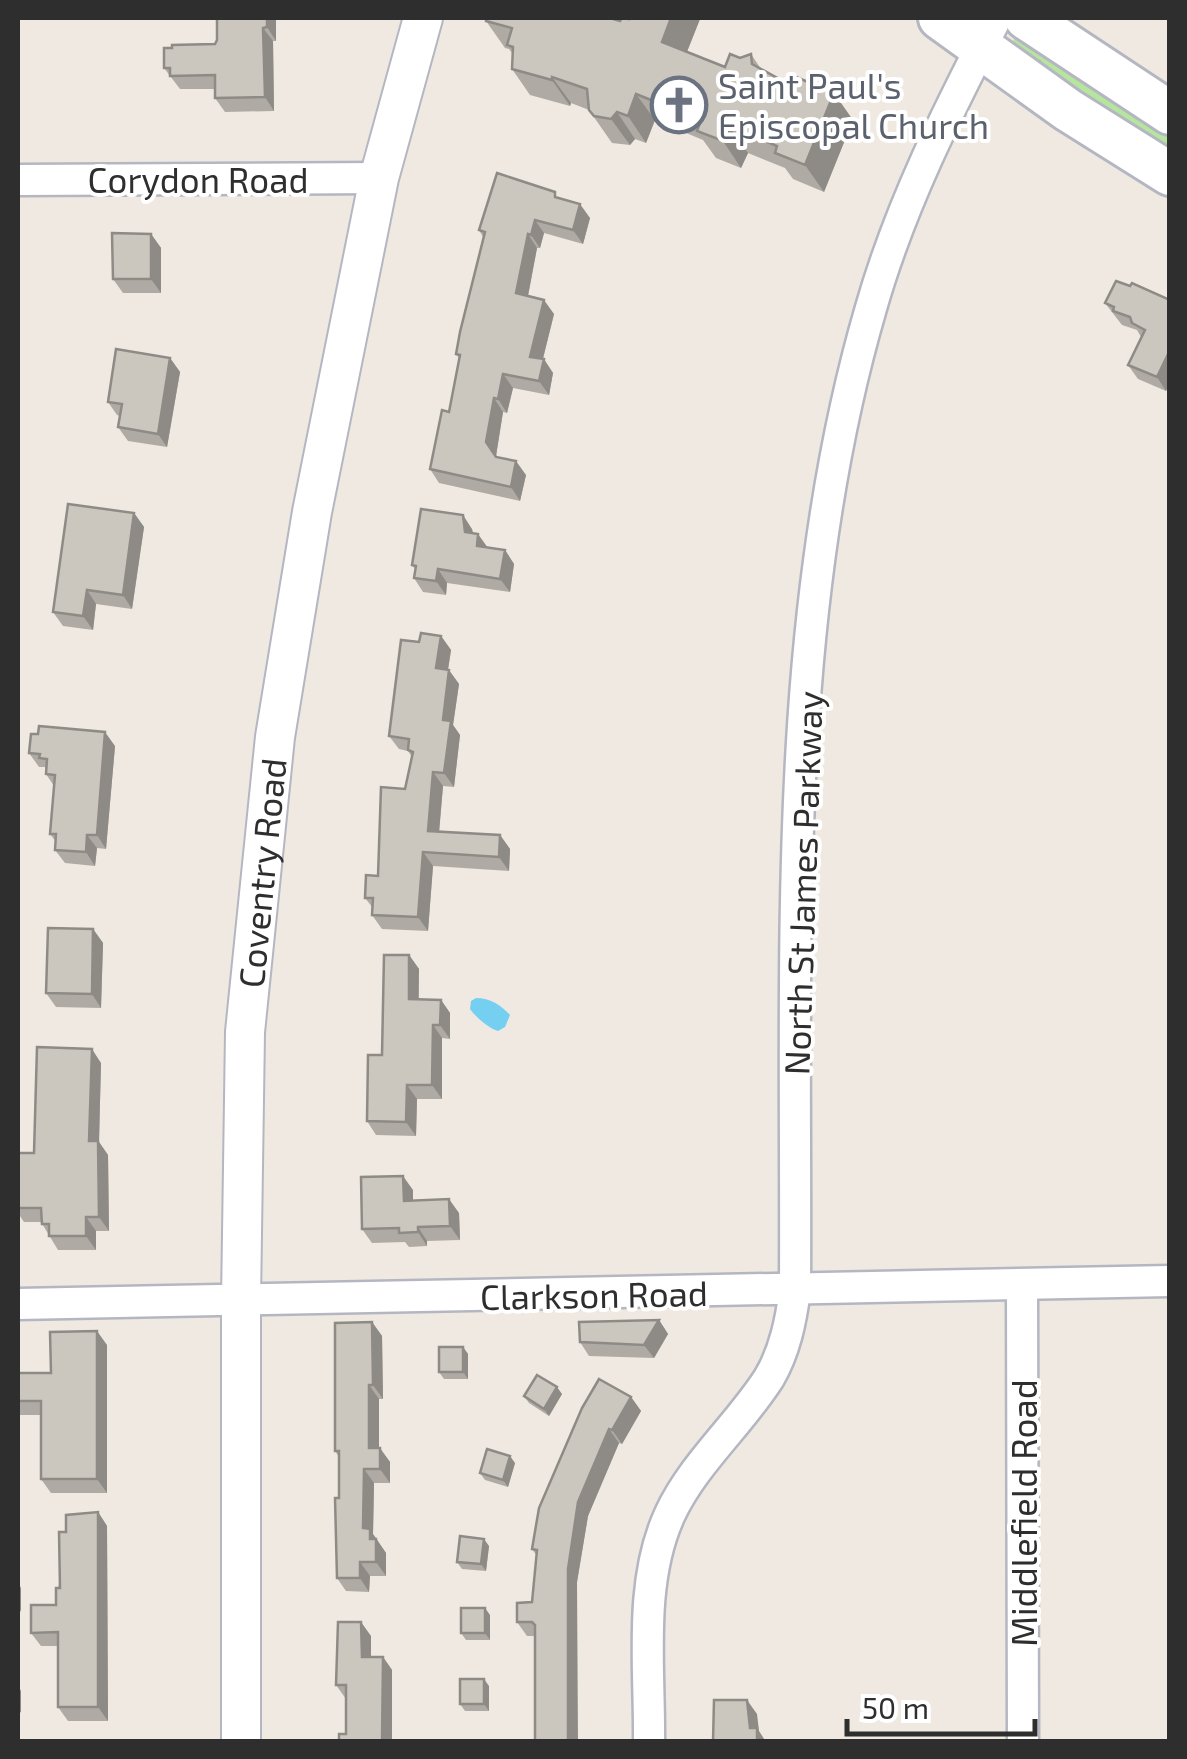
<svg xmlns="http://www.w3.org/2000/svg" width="1187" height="1759" font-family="'Exo 2',sans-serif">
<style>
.grass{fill:url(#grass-tufts)}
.water{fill:#75cff0}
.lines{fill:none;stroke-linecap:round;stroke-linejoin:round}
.minor-casing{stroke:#b4b7c1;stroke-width:35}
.tertiary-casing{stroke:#b4b7c1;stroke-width:42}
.secondary-casing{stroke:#b4b7c1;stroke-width:48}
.minor{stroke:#fff;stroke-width:30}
.tertiary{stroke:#fff;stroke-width:38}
.secondary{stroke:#fff;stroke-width:42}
.wall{fill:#afaba4}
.shaded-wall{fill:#8e8b86}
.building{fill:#cbc7bf;stroke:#8e8b86;stroke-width:2.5}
.labels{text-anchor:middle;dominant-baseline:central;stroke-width:8;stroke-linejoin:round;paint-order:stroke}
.worship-label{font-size:35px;fill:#5b616d;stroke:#fff;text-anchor:start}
.street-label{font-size:35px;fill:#2e2e2e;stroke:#fff}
</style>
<defs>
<pattern id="grass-tufts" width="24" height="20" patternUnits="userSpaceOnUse" patternTransform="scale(2.5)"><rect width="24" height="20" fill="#b6e59e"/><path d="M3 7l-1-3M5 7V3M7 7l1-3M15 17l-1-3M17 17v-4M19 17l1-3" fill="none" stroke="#9dc588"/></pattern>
</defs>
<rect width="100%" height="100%" fill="#efe9e1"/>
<!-- grass -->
<path class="grass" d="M1022 34 1169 127V160L1009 49 1015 37Z"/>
<!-- water -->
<path class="water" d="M476 998C490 998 501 1005 510 1015L505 1027 498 1031C488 1028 476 1017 470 1009L471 1001Z"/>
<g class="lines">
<!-- minor casing -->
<g class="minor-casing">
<g id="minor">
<path d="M18 180 379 178"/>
<path d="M1022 1285 1023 1742"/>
<path d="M18 1304 1170 1281"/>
<path d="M649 1742C650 1668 638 1583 670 1514 694 1463 739 1425 769 1378 785 1351 791 1320 795 1290 797 966 779 622 871 308 900 206 948 111 996 18"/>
</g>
</g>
<!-- tertiary casing -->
<g class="tertiary-casing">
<g id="tertiary">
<path id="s1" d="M241 1742V1301L245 1032 275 737 312 512 379 178 423 18"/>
</g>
</g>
<!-- secondary casing -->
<g class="secondary-casing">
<g id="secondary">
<path d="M940 18 1068 110 1170 174"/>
<path d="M1026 18 1170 113"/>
</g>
</g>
<!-- minor -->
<use href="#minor" class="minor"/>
<!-- tertiary -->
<use href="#tertiary" class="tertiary"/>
<!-- secondary -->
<use href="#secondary" class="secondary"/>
</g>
<!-- wall -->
<g class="wall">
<path d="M276 18V41H273L274 111 225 112 215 98V89H180L164 68 215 44 217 40Z"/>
<path d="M629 18H703L700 19 687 52 725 67 751 54 761 69 853 120 824 192 793 179 785 168 748 153 741 168 716 158 703 140 655 120 646 143 635 139 630 145 612 143 589 110 571 103 570 106 530 95 512 69 513 54 509 49 505 48 486 21H620Z"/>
<path d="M560 198 590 218 583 244 544 233 540 248H537L528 296 554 314 543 359 553 373 549 395 513 388 507 413 503 412 496 456 526 475 520 501 439 483 430 469 449 412 459 358 456 354 483 237 479 230Z"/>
<path d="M151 234 161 248V293H123L113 279Z"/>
<path d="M1170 300V384L1166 391 1138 379 1128 365 1141 337 1137 330 1122 325 1105 303Z"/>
<path d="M170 358 180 372 167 447 128 441 118 427 120 416 117 415 108 402Z"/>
<path d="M134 513 144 527 132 609 96 604 93 630 63 626 53 612Z"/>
<path d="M472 529 473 533 488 548 505 550 514 564 510 592 447 583 446 595 423 592 414 578 415 569 412 565Z"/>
<path d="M441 636 451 650 448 670 459 684 453 725 460 735 454 787 443 786 439 831 500 835 510 849 509 871 433 866 428 931 382 929 372 915 373 908 365 898 378 876 405 789 412 757 408 751 399 749 389 736 419 642Z"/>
<path d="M115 746 106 849 97 848 95 866 65 863 55 850 56 842 50 834 54 786 46 774 45 767H39L29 753Z"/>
<path d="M93 929 103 943 101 1008 56 1007 46 993Z"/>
<path d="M409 955 419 969V999L441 1000 450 1013V1039L442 1038V1099H417L416 1136 376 1135 367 1121Z"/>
<path d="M101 1063 99 1142 108 1155 109 1231H96V1250H58L41 1222H24L18 1213V1153H34Z"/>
<path d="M413 1190V1201L459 1213 460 1240 427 1241V1246L409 1247 405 1242 372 1243 362 1229Z"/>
<path d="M659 1320 668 1334 654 1358 589 1356 580 1342Z"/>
<path d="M372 1322 382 1336 383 1399H379V1448L390 1462V1483H374L373 1534 386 1553V1576H370L369 1592 346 1591 337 1578 339 1457 335 1451Z"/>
<path d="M107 1345V1493H51L41 1479V1415H18V1373H51Z"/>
<path d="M463 1347 468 1354V1379H444L439 1372Z"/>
<path d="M562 1394 549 1416 529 1403 524 1396Z"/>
<path d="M631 1397 641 1411 622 1444 619 1443 588 1516 577 1582 535 1636H527L517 1622 532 1602 537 1556 532 1549Z"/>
<path d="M515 1463 508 1487 485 1480 480 1473Z"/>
<path d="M98 1512 107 1526 108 1721H68L58 1707V1646H41L31 1633 56 1605 66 1532Z"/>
<path d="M489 1546 486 1571 462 1569 457 1562Z"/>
<path d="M490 1615V1640H466L461 1633Z"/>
<path d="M371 1636V1657H383L392 1670 346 1734V1699L336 1685Z"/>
<path d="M489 1686V1711H465L460 1704Z"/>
</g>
<!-- shaded-wall -->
<g class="shaded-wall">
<path d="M267 18H276V41L267 27Z"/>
<path d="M671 18H699L700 19 680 69 662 42Z"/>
<path d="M263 28 273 41 274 111 265 97Z"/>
<path d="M552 77 571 103 570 106 552 80Z"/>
<path d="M834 93 853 120 824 192 805 165Z"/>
<path d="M636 94 655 120 646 143 628 116Z"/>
<path d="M617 112 635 139 630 145 611 119Z"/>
<path d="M729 126 748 153 741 168 723 141Z"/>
<path d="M580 204 590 218 583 244 573 230Z"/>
<path d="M535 220 544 233 540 248 531 235Z"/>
<path d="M151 234 161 248V293L151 279Z"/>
<path d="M528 234 537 248 526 306 516 293Z"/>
<path d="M544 300 554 314 540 370 530 357Z"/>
<path d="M1170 350V384L1166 391 1157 377Z"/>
<path d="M170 358 180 372 167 447 158 434Z"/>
<path d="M544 359 553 373 549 395 539 381Z"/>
<path d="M503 374 513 388 507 413 498 399Z"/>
<path d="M494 398 503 412 496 456 486 442Z"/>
<path d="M516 461 526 475 520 501 511 487Z"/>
<path d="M134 513 144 527 132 609 123 595Z"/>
<path d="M463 515 472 529 475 546 465 532Z"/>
<path d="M478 534 488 548 477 546Z"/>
<path d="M505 550 514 564 510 592 500 579Z"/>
<path d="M438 569 447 583 446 595 436 581Z"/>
<path d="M87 590 96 604 93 630 83 616Z"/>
<path d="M441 636 451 650 446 682 436 668Z"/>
<path d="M449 670 459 684 453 725 460 735 454 787 444 773 443 720Z"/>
<path d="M105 732 115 746 106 849 97 835Z"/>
<path d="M433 772 443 786 438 845 428 831Z"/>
<path d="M87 835 97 848 95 866 86 852Z"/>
<path d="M500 835 510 849 509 871 499 857Z"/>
<path d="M423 852 433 866 428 931 418 917Z"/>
<path d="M93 929 103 943 101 1008 92 994Z"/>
<path d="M409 955 419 969 418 1013 409 999Z"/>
<path d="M441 1000 450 1013V1039L440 1025Z"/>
<path d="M433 1025 442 1038V1099L432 1085Z"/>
<path d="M92 1049 101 1063 99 1142 108 1155 109 1231 99 1217 89 1141Z"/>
<path d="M407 1085 417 1099 416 1136 406 1122Z"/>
<path d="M403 1176 413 1190V1215L404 1201Z"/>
<path d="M449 1199 459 1213 460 1240 450 1226Z"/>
<path d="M86 1217 96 1231V1250L86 1236Z"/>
<path d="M418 1227 427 1241V1246L418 1232Z"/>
<path d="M659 1320 668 1334 654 1358 644 1345Z"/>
<path d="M372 1322 382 1336 383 1399 373 1385Z"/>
<path d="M97 1331 107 1345V1493L97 1479Z"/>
<path d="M463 1347 468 1354V1379L463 1372Z"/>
<path d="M369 1385 379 1399V1462L369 1448Z"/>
<path d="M557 1387 562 1394 549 1416 544 1409Z"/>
<path d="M631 1397 641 1411 622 1444 612 1430Z"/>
<path d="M609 1429 619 1443 588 1516 577 1582 578 1742H568V1569L578 1502Z"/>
<path d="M380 1448 390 1462V1483L380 1469Z"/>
<path d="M510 1456 515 1463 508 1487 503 1480Z"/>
<path d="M364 1469 374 1483 373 1534 386 1553V1576L376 1562 363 1528Z"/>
<path d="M98 1512 107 1526 108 1721 98 1707Z"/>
<path d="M484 1539 489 1546 486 1571 481 1564Z"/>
<path d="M360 1562 370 1576 369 1592 360 1578Z"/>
<path d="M18 1582 21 1588V1612L18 1606Z"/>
<path d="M485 1608 490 1615V1640L485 1633Z"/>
<path d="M361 1622 371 1636V1671L362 1657Z"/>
<path d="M383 1657 392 1670V1742H382Z"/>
<path d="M484 1679 489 1686V1711L484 1704Z"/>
<path d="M18 1685 21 1691V1713L18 1708Z"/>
<path d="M747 1700 757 1714 759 1731 766 1742H757L750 1728Z"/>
</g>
<!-- building -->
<g class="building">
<path d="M217 18H267V27L263 28 265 97 215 98V75L170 76V68H164V48H172V45L215 44 217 40Z"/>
<path d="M486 18H610L620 21 622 18 629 19V18H671L662 42 725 67 730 54 740 58 751 54 752 64 792 86 796 77 834 93 805 165 775 153 777 146 729 126 723 141 697 131 701 120 636 94 628 116 617 112 611 119 594 116 589 110 587 89 552 77V80L512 69 513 47 507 45 512 28 486 21Z"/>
<path d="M497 173 555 192V197L580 204 573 230 535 220 531 235 528 234 516 293 544 300 530 357 544 359 539 381 503 374 498 399 494 398 486 442 496 457 516 461 511 487 430 469 442 410 449 412 460 355 456 354 460 332 485 232 479 230Z"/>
<path d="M112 233 151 234V279H113Z"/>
<path d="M1116 281 1130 286 1132 283 1170 300V350L1157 377 1128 365 1145 330 1132 323 1130 317 1113 311 1114 307 1105 303Z"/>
<path d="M116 349 170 358 158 434 118 427 122 404 108 402Z"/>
<path d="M68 504 134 513 123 595 87 590 83 616 53 612Z"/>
<path d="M421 509 463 515 465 532 478 534 477 546 505 550 500 579 438 569 436 581 414 578 416 566 412 565Z"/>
<path d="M421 633 441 636 436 668 449 670 443 720 451 721 444 773 433 772 428 831 500 835 499 857 423 852 418 917 372 915 373 898H365L366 875 378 876 381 787 405 789 413 752 408 750 409 739 389 736 401 640 419 642Z"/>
<path d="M39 726 105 732 97 835H87L86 852 55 850 56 834H50L55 775 46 774 47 759 39 758 40 754 29 753 31 734H38Z"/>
<path d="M48 928 93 929 92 994 46 993Z"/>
<path d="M384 955H409V999L441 1000 440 1025H433L432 1085H407L406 1122 367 1121 368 1055H382Z"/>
<path d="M37 1047 92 1049 89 1141H98L99 1217H86V1236H49V1224H42L41 1208H18V1153H34Z"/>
<path d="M403 1176 404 1201 449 1199 450 1226 418 1227V1232L399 1233V1228L362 1229 361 1177Z"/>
<path d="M659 1320 644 1345 580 1342 579 1322Z"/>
<path d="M372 1322 373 1385H369V1448H380V1469H364L363 1528 370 1529V1539H376V1562H360V1578H337L335 1498H339V1451H335V1323Z"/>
<path d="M97 1331V1479H41V1401H18V1373H51L50 1332Z"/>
<rect x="439" y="1347" width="24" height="25"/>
<path d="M537 1375 557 1387 544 1409 524 1396Z"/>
<path d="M599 1379 631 1397 612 1430 609 1429 578 1502 568 1569V1742H535V1625L532 1622H517V1603L532 1602 537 1550 532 1549 539 1508 582 1408Z"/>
<path d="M487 1449 510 1456 503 1480 480 1473Z"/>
<path d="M98 1512V1707H58V1632L31 1633V1605H56V1588H60L59 1532H66V1515Z"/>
<path d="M460 1536 484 1539 481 1564 457 1562Z"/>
<rect x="461" y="1608" width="24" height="25"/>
<path d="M338 1622H361L362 1657H383L382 1742H339V1734H346V1685H336Z"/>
<rect x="460" y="1679" width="24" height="25"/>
<path d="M714 1700H747L750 1728H757V1742H713Z"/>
</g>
<!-- icons -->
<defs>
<g id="church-ring" transform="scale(2.875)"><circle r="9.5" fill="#fff" stroke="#6b7280" stroke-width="1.5"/><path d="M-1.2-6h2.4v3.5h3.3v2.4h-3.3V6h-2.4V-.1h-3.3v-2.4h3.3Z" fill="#6b7280"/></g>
</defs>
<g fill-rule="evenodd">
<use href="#church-ring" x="679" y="105"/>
</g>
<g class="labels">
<!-- worship labels -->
<g class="worship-label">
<text x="718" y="85">Saint Paul's<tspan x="718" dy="40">Episcopal Church</tspan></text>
</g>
<!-- street labels -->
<g class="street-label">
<text x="198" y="179">Corydon Road</text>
<text stroke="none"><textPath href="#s1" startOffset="870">Coventry Road</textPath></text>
<text transform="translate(802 883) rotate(-88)">North St James Parkway</text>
<text transform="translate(594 1294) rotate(-1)">Clarkson Road</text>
<text transform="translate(1023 1513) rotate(-90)">Middlefield Road</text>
</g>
</g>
<!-- border -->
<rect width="1187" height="1759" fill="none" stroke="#2e2e2e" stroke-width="40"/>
<!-- scale -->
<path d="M847 1719v15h188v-15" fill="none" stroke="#2e2e2e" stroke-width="5"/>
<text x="862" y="1719" font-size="30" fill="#2e2e2e" stroke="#ffffff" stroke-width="8" paint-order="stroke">50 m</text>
</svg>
